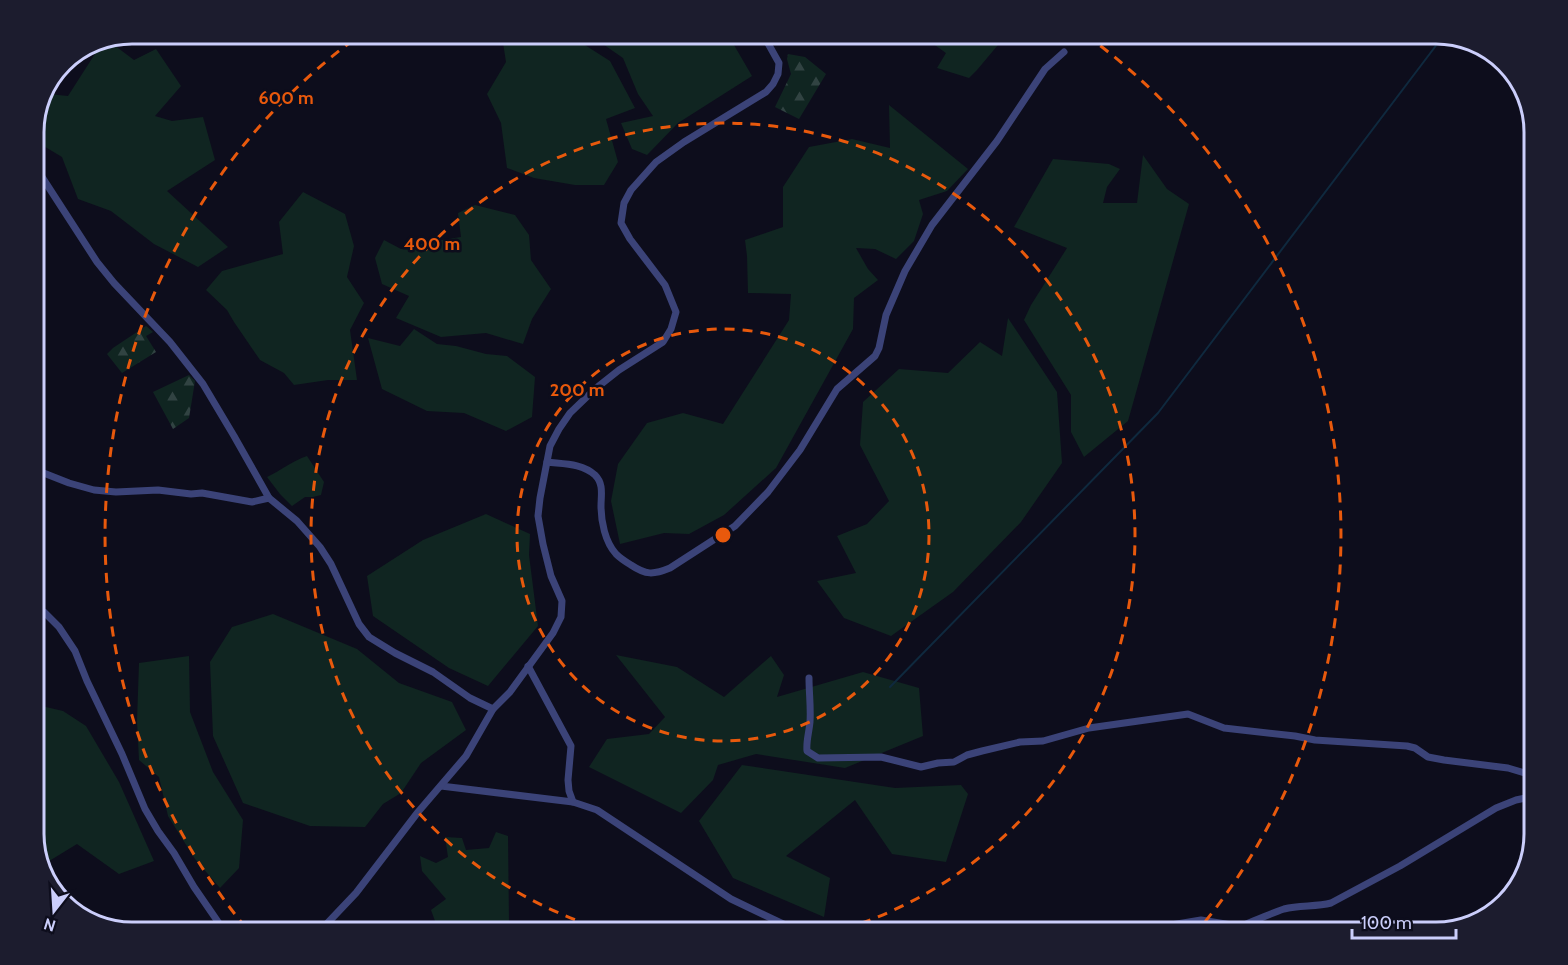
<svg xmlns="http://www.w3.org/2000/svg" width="1568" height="965" font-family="Cabin,sans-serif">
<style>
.green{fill:#102521}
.forest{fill:url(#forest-firs)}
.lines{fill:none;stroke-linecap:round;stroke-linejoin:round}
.stream{stroke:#0f293e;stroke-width:2}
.street{stroke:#3b4378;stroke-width:7}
.ring{fill:none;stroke:#e8590c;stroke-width:3;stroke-dasharray:10 8}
.rim{fill:none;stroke:#cbcefb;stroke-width:3}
.centre{fill:#e8590c;stroke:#0d0d1c;stroke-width:3}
.ring-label{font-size:18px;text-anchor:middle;font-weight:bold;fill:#e8590c;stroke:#0d0d1c;stroke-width:5;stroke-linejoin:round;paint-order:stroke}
</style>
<defs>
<pattern id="forest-firs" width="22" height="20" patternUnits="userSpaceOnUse" patternTransform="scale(1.5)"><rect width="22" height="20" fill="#102521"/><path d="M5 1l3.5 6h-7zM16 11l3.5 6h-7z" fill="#314342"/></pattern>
</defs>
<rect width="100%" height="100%" fill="#0d0d1c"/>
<!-- green -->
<g class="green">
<path d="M506 33H566L610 61 635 108 606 119 618 162 604 185H575L534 178 507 168 501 123 487 94 506 62 502 36Z"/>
<path d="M587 33H727L752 76 678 123 647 155 632 149 621 123 653 116 638 94 623 58Z"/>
<path d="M920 33H1008L977 70 969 78 937 68 946 53 925 38Z"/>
<path d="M110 42 134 60 156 49 181 86 155 116 172 121 203 117 215 160 167 191 228 247 198 267 154 244 111 211 78 199 62 157 37 142 33 125 48 94 68 96 100 46Z"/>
<path d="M889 105 968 169 947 191 919 200 923 214 914 241 896 259 875 249 856 248 868 269 878 280 854 298 853 329 776 468 724 515 689 534 664 533 620 544 611 501 618 464 647 423 683 413 723 424 789 320 791 294 748 293 747 256 745 240 783 227V187L809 147 852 139 890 148Z"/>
<path d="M1143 155 1167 189 1189 204 1128 421 1084 457 1071 432V395L1024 320 1031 305 1067 248 1014 227 1053 159 1109 164 1120 169 1107 187 1103 203H1137Z"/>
<path d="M303 192 345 214 354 246 347 277 364 303 350 330 357 380H328L294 385 284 373 260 360 234 322 227 310 206 290 222 271 283 254 279 222Z"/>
<path d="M475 205 515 215 529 235 531 260 551 289 532 319 523 344 486 333 441 337 396 318 409 296 382 284 375 258 384 240 401 249 429 242 461 237 458 213Z"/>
<path d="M1008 318 1057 392 1062 463 1021 522 953 592 891 636 844 618 817 581 856 573 837 536 867 524 889 501 860 445 863 402 899 369 948 373 980 342 1002 356Z"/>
<path d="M414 329 437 344 456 346 486 354 507 356 535 377 532 417 506 431 464 413 427 411 382 389 368 338 400 346Z"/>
<path d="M307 456 324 482 321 495 313 497H305L292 506 280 494 267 477C282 470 292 461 307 456Z"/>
<path d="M486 514 530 534 529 555 538 626 488 686 449 668 373 616 367 576 423 540Z"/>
<path d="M273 614 357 649 399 683 452 702 466 730 421 763 401 793 383 804 365 827 310 826 243 803 213 736 210 662 232 627Z"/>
<path d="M616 655 677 667 724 697 771 656 784 675 777 697 863 672 919 688 923 736 845 768 756 754 718 765 713 780 681 813 589 767 607 739 649 734 665 717Z"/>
<path d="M189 656 190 712 213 772 243 820 239 868 220 888 195 859 168 816 159 777 139 760 137 721 139 663Z"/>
<path d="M33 704 63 711 86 726 119 782 154 861 119 874 77 844 41 866 33 840Z"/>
<path d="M742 765 895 788 961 785 968 794 946 862 892 854 855 800 786 856 830 878 824 917 733 878 699 821Z"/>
<path d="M496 832 508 836 509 922 507 932H439L431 910 446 899 422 871 420 856 436 863 448 857 445 837 462 838 466 850 489 848Z"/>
</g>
<!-- forest -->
<g class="forest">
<path d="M788 54 805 57 826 74 799 119 775 107 791 74 787 59Z"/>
<path d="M146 326 153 332 146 336 156 352 122 373 107 354 113 348Z"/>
<path d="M189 375 195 381 189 418 173 429 153 392Z"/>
</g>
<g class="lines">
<!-- stream -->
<path class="stream" d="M890 687 1158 413 1444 35"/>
<!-- street -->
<g class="street">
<path d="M33 160 42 177 97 262 114 283 170 342 203 384 234 436 269 498 297 521 320 547 331 564 359 624 369 637 395 653 433 672 470 698 493 709"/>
<path d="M547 462C563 464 582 463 595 475 604 484 601 495 601 506 601 521 605 542 616 554 620 558 626 562 631 565 646 575 653 575 670 568L735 526 768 492 800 450 837 389 875 356 879 348 886 315 905 271 932 225 997 141 1045 69 1064 52"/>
<path d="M33 467 36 470 69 483 94 490 116 492 158 490 191 494 202 493 252 502 269 498"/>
<path d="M33 606 44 612 59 627 75 651 87 681 122 754 145 809 158 831 174 853 194 887 225 932"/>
<path d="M528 666 571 746 568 780 569 791 573 802"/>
<path d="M809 678C809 693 811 707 810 722 809 733 806 741 807 751L818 758 881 757 921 767 938 763 954 762 967 755 982 751 1020 742 1043 741 1089 728 1188 714 1224 728 1295 736 1315 740 1407 746 1415 748 1428 757 1444 760 1508 768 1535 776"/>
<path d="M441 786 573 802 597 810 731 899 798 931 810 932"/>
<path d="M1239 927C1254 921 1269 914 1284 909 1300 905 1316 907 1331 903L1400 866 1496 808 1516 800 1535 796"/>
<path d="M319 932 356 893 418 812 466 756 493 709 510 692 553 633 561 617 562 601 551 576 543 544 538 516 540 498 550 446 559 429 570 413 595 389 619 370 663 342 671 329 676 312 665 285 630 239 621 223 624 203 631 190 656 162 684 142 766 92 773 84 778 74 779 63 765 38 761 33"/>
<path d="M1129 932 1201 920 1274 932"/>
<path d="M1318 932 1345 926 1448 929"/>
</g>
</g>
<!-- distance rings -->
<g class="ring">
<circle cx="723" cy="535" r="206"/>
<path d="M609 931A412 412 0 1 1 837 931"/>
<path d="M246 928A618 618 0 0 1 360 35M1086 35A618 618 0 0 1 1200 928"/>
</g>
<!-- crop -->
<path d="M0 0H1568V965H0ZM132 44H1436A88 88 0 0 1 1524 132V834A88 88 0 0 1 1436 922H132A88 88 0 0 1 44 834V132A88 88 0 0 1 132 44Z" fill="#1c1c2e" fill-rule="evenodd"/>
<path class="rim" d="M132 44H1436A88 88 0 0 1 1524 132V834A88 88 0 0 1 1436 922H132A88 88 0 0 1 44 834V132A88 88 0 0 1 132 44Z"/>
<circle cx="723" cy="535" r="9" class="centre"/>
<g class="ring-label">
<text x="286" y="104">600 m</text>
<text x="432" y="250">400 m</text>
<text x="577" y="396">200 m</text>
</g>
<!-- north arrow -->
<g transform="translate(54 911) rotate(197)" stroke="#0d0d1c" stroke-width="4.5" paint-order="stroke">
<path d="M0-4.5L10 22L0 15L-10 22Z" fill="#cbcefb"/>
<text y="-9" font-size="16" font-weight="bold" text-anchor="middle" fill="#cbcefb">N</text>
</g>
<!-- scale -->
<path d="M1352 929v9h104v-9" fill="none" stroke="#cbcefb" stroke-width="3"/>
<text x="1361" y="929" font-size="18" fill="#cbcefb" stroke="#0d0d1c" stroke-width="4.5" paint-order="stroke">100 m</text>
</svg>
